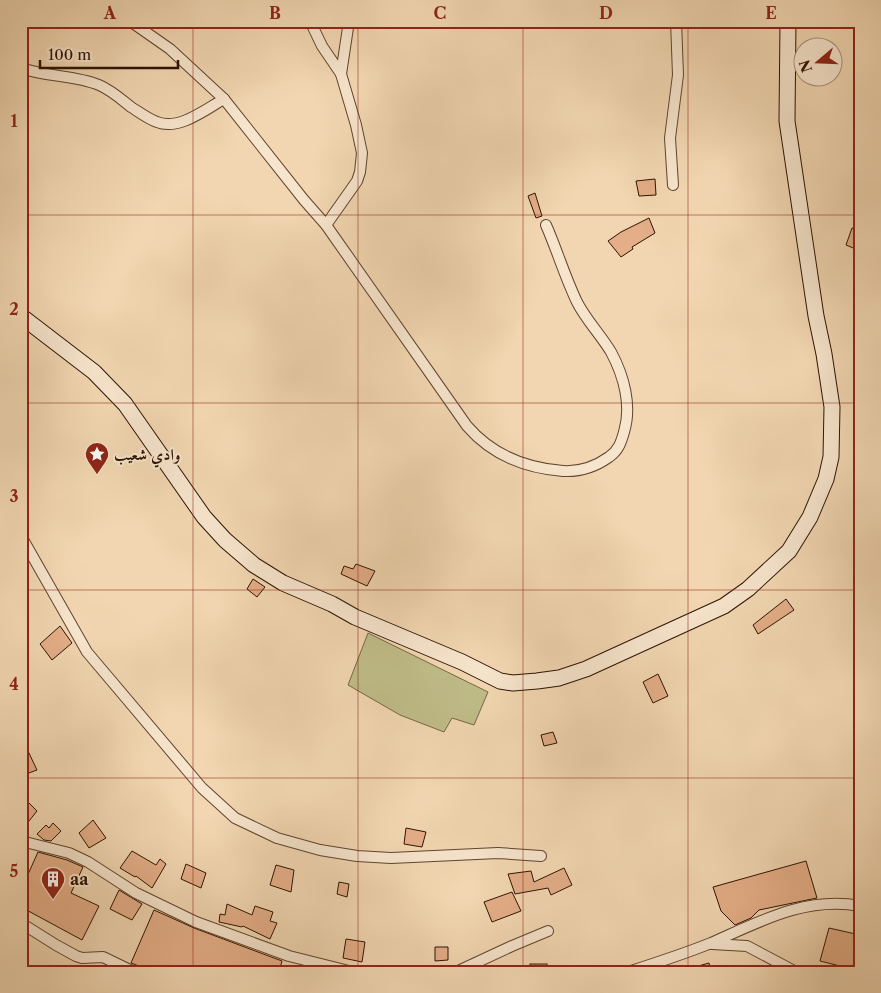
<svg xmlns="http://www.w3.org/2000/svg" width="881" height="993" font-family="'Libre Caslon Text',Amiri,serif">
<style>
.green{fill:#bfbc88;stroke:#766844}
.building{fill:#e4ae88;stroke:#2e1300}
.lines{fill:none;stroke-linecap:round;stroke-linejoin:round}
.street-casing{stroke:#5f442c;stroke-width:12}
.secondary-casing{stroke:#2e1300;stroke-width:17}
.street{stroke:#f6e4cc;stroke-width:10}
.secondary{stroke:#f6e4cc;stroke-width:15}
.grid{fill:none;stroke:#8f2418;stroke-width:1;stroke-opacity:0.55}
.labels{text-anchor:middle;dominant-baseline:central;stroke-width:4;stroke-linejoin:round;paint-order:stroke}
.poi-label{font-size:16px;font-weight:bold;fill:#2e1300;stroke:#f6e4cc;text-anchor:start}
.neatline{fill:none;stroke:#8f2418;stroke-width:2}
.grid-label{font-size:16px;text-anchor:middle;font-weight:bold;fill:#8f2418}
</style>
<rect width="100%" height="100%" fill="#f1d6b1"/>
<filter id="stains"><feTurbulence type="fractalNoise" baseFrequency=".004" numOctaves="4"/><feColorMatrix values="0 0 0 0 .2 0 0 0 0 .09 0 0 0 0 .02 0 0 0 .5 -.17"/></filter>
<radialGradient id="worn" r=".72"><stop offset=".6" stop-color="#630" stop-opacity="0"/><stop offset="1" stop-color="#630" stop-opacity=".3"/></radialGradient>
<!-- green -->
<path class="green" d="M368 633 488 692 474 725 452 718 444 732 400 715 348 685Z"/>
<!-- building -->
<g class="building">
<path d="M655 179 656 195 639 196 636 181Z"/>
<path d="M535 193 542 216 536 218 528 196Z"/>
<path d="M649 218 655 233 632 247 633 249 621 257 608 241 621 232Z"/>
<path d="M852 228 860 230V245L858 250 846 245Z"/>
<path d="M356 564 375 571 367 586 341 574 344 566 353 569Z"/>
<path d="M253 579 265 587 257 597 247 589Z"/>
<path d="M786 599 794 610 758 634 753 625Z"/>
<path d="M60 626 72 643 52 660 40 644Z"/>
<path d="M658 674 668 696 653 703 643 682Z"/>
<path d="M553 732 557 743 544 746 541 735Z"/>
<path d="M28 751 37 770 26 774 21 765V757Z"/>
<path d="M26 800 37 811 21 831V809Z"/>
<path d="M93 820 106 838 89 848 79 833Z"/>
<path d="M53 823 61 831 51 841 44 840 37 834 46 825 49 828Z"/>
<path d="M406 828 426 832 422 847 404 844Z"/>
<path d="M132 851 156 865 160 859 166 864 152 888 136 876 135 877 120 868Z"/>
<path d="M38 852 67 860 83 867 71 893 99 906 82 940 21 907V890Z"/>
<path d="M806 861 817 898 759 910 751 918 735 925 721 911 713 887Z"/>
<path d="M186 864 206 873 201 888 181 879Z"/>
<path d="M276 865 294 870 291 892 270 885Z"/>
<path d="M564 868 572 885 551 895 548 888 515 894 508 874 531 871 534 882Z"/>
<path d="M339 882 349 884 347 897 337 894Z"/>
<path d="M119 890 142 904 132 920 110 909Z"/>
<path d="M512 892 521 911 492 922 484 902Z"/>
<path d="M227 904 252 915 255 906 273 912 270 921 277 923 270 939 243 926 242 927 219 922 220 914 225 915Z"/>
<path d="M154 910 194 928 282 961 279 972H155L131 963Z"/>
<path d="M829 928 860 935V943L852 969 820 961Z"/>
<path d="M346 939 365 942 362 962 343 958Z"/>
<path d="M435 947H448V960L435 961Z"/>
<path d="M709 963 711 972H684V970Z"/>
<rect x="530" y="964" width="17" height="8"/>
</g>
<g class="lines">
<!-- street casing -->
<g class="street-casing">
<g id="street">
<path d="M21 68C46 77 75 75 99 85 111 90 121 99 131 107 139 112 148 119 157 122 179 131 206 109 224 99L170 49 130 21"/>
<path d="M341 74 349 21"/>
<path d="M224 99 304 200 326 225 357 181 360 172 362 153 356 125 341 74 322 46 310 21"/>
<path d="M673 185 670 138 678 75 676 21"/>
<path d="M326 225 467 426C492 455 524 468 563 471 580 472 595 467 609 457 618 451 621 443 624 432 632 406 624 376 611 352 601 335 586 320 577 302 565 277 557 250 546 225"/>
<path d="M21 536 87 652 202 788 235 818 277 838 320 850 357 856 391 858 498 853 541 856"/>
<path d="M21 841 69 853 88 862 136 893 196 922 289 956 353 972"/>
<path d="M21 923 56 945 76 956 82 958 103 957 134 972"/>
<path d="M712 944 747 946 796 972"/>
<path d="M456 972 512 946 548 931"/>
<path d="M628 972C656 963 684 954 711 943 759 922 805 896 860 906"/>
</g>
</g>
<!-- secondary casing -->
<g class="secondary-casing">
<path id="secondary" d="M21 316 94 372 125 404 204 517 225 540 254 565 283 583 332 604 355 617 462 662 500 681 513 683 537 681 559 678 586 669 724 606 748 589 789 551 810 517 826 479 831 457 832 407 824 354 816 316 787 121 788 21"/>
</g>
<!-- street -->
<use href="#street" class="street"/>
<!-- secondary -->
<use href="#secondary" class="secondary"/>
</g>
<!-- grid -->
<path class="grid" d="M193 21V972M358 21V972M523 21V972M688 21V972M21 215H860M21 403H860M21 590H860M21 778H860"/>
<!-- icons -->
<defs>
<g id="sight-pin" transform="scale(1.25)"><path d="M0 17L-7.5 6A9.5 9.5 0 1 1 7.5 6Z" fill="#8f2418" stroke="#f6e4cc"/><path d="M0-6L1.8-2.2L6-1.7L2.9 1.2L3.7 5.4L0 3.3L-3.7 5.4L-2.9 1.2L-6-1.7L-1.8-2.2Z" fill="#fff"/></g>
<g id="building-pin" transform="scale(1.25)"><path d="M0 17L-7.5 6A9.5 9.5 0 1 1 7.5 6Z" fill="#8f2418" stroke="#f6e4cc"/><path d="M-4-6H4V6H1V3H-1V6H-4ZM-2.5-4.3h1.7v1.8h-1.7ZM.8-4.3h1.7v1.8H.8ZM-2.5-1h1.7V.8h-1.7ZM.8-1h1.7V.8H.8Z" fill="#fff"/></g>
</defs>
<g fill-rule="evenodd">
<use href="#sight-pin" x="97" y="454"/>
<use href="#building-pin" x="53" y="879"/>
</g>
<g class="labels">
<!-- poi labels -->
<g class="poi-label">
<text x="114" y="454">وادي شعيب</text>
<text x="70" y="879">aa</text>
</g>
</g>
<!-- margin -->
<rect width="881" height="993" fill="none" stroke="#f1d6b1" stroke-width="55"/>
<!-- north arrow -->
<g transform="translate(818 62) rotate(251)"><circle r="24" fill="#f6e4cc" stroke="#a6907a"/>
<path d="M0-4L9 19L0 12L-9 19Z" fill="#8f2418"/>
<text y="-8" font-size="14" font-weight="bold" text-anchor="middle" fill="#2e1300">N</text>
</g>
<!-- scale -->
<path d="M40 60v8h138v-8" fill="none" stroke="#2e1300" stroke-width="2.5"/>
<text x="48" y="60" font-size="15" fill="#2e1300" stroke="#f6e4cc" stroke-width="4" paint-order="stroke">100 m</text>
<rect x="28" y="28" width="826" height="938" class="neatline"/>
<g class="grid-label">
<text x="110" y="19">A</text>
<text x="275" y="19">B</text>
<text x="440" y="19">C</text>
<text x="606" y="19">D</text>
<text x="771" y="19">E</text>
<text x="14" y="127">1</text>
<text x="14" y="315">2</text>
<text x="14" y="502">3</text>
<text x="14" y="690">4</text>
<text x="14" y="877">5</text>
</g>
<rect width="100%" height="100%" filter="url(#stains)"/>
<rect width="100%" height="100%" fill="url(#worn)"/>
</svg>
